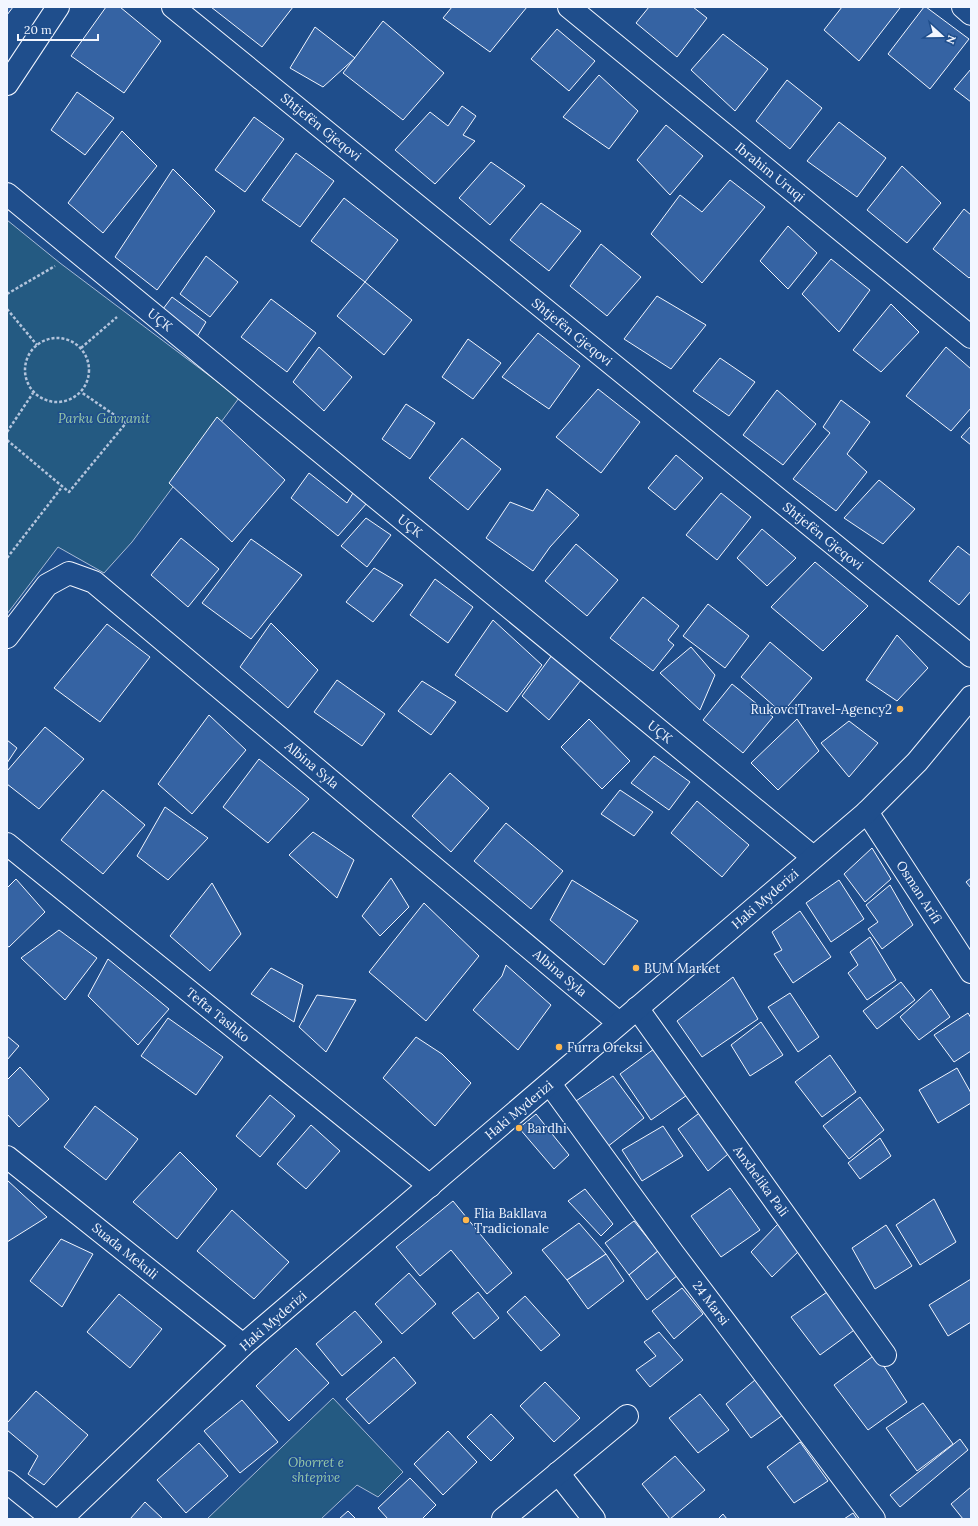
<svg xmlns="http://www.w3.org/2000/svg" width="978" height="1526" font-family="Lora,serif">
<style>
.green{fill:#245a82;stroke:#a8bbd7}
.building{fill:#3563a3;stroke:#f2f6ff}
.lines{fill:none;stroke-linecap:round;stroke-linejoin:round}
.minor-casing{stroke:#f2f6ff;stroke-width:24}
.tertiary-casing{stroke:#f2f6ff;stroke-width:24}
.path{stroke:#b3c4dc;stroke-width:2.5;stroke-dasharray:3 2;stroke-linecap:butt}
.minor{stroke:#1f4e8c;stroke-width:22}
.tertiary{stroke:#1f4e8c;stroke-width:22}
.poi-dot{fill:#ffb74d;stroke:#1f4e8c;stroke-width:1.5}
.labels{text-anchor:middle;dominant-baseline:central;stroke-width:3;stroke-linejoin:round;paint-order:stroke}
.street-label{font-size:13px;fill:#f2f6ff;stroke:#1f4e8c}
.park-label{font-size:13px;font-style:italic;fill:#97c8a6;stroke:#1f4e8c}
.poi-label{font-size:13px;fill:#f2f6ff;stroke:#1f4e8c;text-anchor:start}
</style>
<rect width="100%" height="100%" fill="#1f4e8c"/>
<!-- green -->
<g class="green">
<path d="M7 220 60 263 239 398 132 542 104 573 58 547 7 614Z"/>
<path d="M333 1398 403 1472 378 1497 357 1485 321 1519H207Z"/>
</g>
<!-- building -->
<g class="building">
<path d="M7 7H13L7 15Z"/>
<path d="M106 7H120L161 41 124 93 71 56Z"/>
<path d="M211 7H293L262 47Z"/>
<path d="M452 7H527L490 52 443 18Z"/>
<path d="M649 7H693L707 18 677 57 636 23Z"/>
<path d="M842 7H899L900 8 859 61 824 30Z"/>
<path d="M924 7H926L969 39 930 89 888 54Z"/>
<path d="M383 21 444 73 403 120 343 73Z"/>
<path d="M315 27 355 58 323 87 290 68Z"/>
<path d="M557 29 595 61 569 91 531 59Z"/>
<path d="M723 34 768 69 735 111 691 70Z"/>
<path d="M971 69V102L954 89Z"/>
<path d="M599 75 638 111 609 149 563 117Z"/>
<path d="M787 80 822 108 790 149 756 121Z"/>
<path d="M77 92 114 118 85 155 51 130Z"/>
<path d="M462 106 476 116 463 135 475 141 435 184 395 150 430 112 448 126Z"/>
<path d="M254 117 284 139 245 192 215 170Z"/>
<path d="M839 122 886 158 857 197 807 161Z"/>
<path d="M666 125 703 156 670 195 637 160Z"/>
<path d="M122 131 157 166 103 233 68 203Z"/>
<path d="M296 153 334 181 300 227 262 200Z"/>
<path d="M491 162 525 186 490 225 459 198Z"/>
<path d="M902 166 941 203 907 243 867 210Z"/>
<path d="M173 169 215 211 157 290 115 257Z"/>
<path d="M730 180 765 207 702 283 651 234 680 195 702 212Z"/>
<path d="M344 198 398 240 365 282 311 241Z"/>
<path d="M541 203 581 231 549 271 510 240Z"/>
<path d="M964 209 971 215V276L969 278 933 249Z"/>
<path d="M788 226 817 253 788 289 760 261Z"/>
<path d="M601 244 641 277 607 316 570 286Z"/>
<path d="M206 256 238 282 210 317 180 294Z"/>
<path d="M831 259 870 290 839 332 802 294Z"/>
<path d="M365 282 412 320 384 355 337 316Z"/>
<path d="M657 296 706 325 671 369 624 339Z"/>
<path d="M172 297 206 322 195 340 160 313Z"/>
<path d="M271 299 316 333 287 372 241 337Z"/>
<path d="M891 304 919 332 881 372 853 350Z"/>
<path d="M538 333 580 366 549 409 502 377Z"/>
<path d="M468 339 501 363 473 399 442 377Z"/>
<path d="M319 347 352 377 324 411 293 382Z"/>
<path d="M946 347 971 369V408L951 431 906 396Z"/>
<path d="M720 358 755 382 729 416 693 391Z"/>
<path d="M598 389 640 422 601 473 556 437Z"/>
<path d="M777 390 816 424 783 465 743 435Z"/>
<path d="M841 400 870 422 847 454 867 472 836 511 793 479 830 433 823 427Z"/>
<path d="M406 404 435 423 410 459 382 439Z"/>
<path d="M217 417 285 480 232 542 169 483Z"/>
<path d="M971 426V445L961 437Z"/>
<path d="M462 438 501 469 468 510 429 478Z"/>
<path d="M676 455 703 478 675 510 648 488Z"/>
<path d="M309 473 347 503 353 493 367 503 338 536 291 498Z"/>
<path d="M879 480 915 509 883 544 844 518Z"/>
<path d="M547 489 579 515 550 547 533 571 486 538 510 502 533 511Z"/>
<path d="M721 493 751 517 717 560 686 535Z"/>
<path d="M366 518 391 535 367 567 341 546Z"/>
<path d="M762 529 796 558 767 586 737 558Z"/>
<path d="M181 538 219 569 188 607 151 575Z"/>
<path d="M251 539 302 575 251 639 202 603Z"/>
<path d="M576 544 618 580 587 616 545 581Z"/>
<path d="M958 546 971 556V591L959 605 929 581Z"/>
<path d="M815 562 868 606 823 651 771 607Z"/>
<path d="M374 568 403 585 373 622 346 602Z"/>
<path d="M435 579 473 607 448 643 410 615Z"/>
<path d="M643 597 679 626 668 640 674 645 653 671 610 638Z"/>
<path d="M708 604 749 636 725 668 683 636Z"/>
<path d="M493 620 542 665 507 712 455 675Z"/>
<path d="M271 623 318 670 288 708 240 667Z"/>
<path d="M107 624 150 657 100 722 54 688Z"/>
<path d="M897 635 928 668 897 701 866 680Z"/>
<path d="M770 642 812 678 782 713 741 677Z"/>
<path d="M691 647 715 675 700 710 660 673Z"/>
<path d="M552 655 581 680 549 720 522 696Z"/>
<path d="M337 680 385 714 362 746 314 712Z"/>
<path d="M422 681 456 702 431 735 398 711Z"/>
<path d="M732 684 773 717 743 753 703 720Z"/>
<path d="M209 715 246 750 192 814 158 784Z"/>
<path d="M589 719 630 761 602 789 561 747Z"/>
<path d="M797 719 819 751 778 790 751 763Z"/>
<path d="M849 721 878 743 849 777 821 743Z"/>
<path d="M45 727 84 759 39 809 7 784V771Z"/>
<path d="M7 740 17 748 7 763Z"/>
<path d="M654 756 690 782 669 810 631 783Z"/>
<path d="M259 759 309 799 268 843 223 807Z"/>
<path d="M450 773 489 808 451 852 412 816Z"/>
<path d="M103 790 145 825 103 874 61 840Z"/>
<path d="M620 790 653 812 634 836 601 814Z"/>
<path d="M697 801 749 845 722 877 671 833Z"/>
<path d="M165 807 208 838 168 880 137 856Z"/>
<path d="M506 823 563 871 531 909 474 861Z"/>
<path d="M313 832 354 860 337 898 289 855Z"/>
<path d="M872 848 891 879 865 902 844 874Z"/>
<path d="M391 878 409 907 380 936 362 916Z"/>
<path d="M971 878V888L966 882Z"/>
<path d="M16 879 45 912 9 947 7 946V888Z"/>
<path d="M572 880 638 921 604 965 550 920Z"/>
<path d="M839 880 864 919 831 942 806 903Z"/>
<path d="M212 883 241 934 210 971 170 936Z"/>
<path d="M890 885 913 925 882 949 868 929 878 922 866 905Z"/>
<path d="M424 903 479 956 426 1021 369 972Z"/>
<path d="M800 911 831 957 793 983 774 954 782 950 772 932Z"/>
<path d="M59 930 97 958 65 1000 21 958Z"/>
<path d="M870 937 896 980 867 1000 848 973 858 965 850 952Z"/>
<path d="M108 959 169 1009 138 1045 88 996Z"/>
<path d="M506 965 551 1005 518 1050 473 1010 502 976Z"/>
<path d="M271 968 303 985 294 1022 251 994Z"/>
<path d="M733 977 758 1019 702 1057 677 1021Z"/>
<path d="M901 982 915 1000 877 1029 863 1011Z"/>
<path d="M931 989 950 1017 919 1040 900 1017Z"/>
<path d="M790 993 819 1037 798 1052 768 1007Z"/>
<path d="M317 995 356 1000 326 1052 299 1027Z"/>
<path d="M968 1013 971 1018V1051L954 1062 934 1035Z"/>
<path d="M168 1018 223 1057 196 1095 141 1056Z"/>
<path d="M761 1022 783 1055 750 1076 731 1045Z"/>
<path d="M7 1036 19 1046 7 1060Z"/>
<path d="M416 1037 442 1054 471 1083 435 1126 383 1078Z"/>
<path d="M658 1046 690 1093 651 1120 620 1074Z"/>
<path d="M830 1055 856 1092 822 1117 795 1082Z"/>
<path d="M20 1067 49 1099 19 1127 7 1114V1080Z"/>
<path d="M957 1068 971 1093V1103L938 1123 919 1090Z"/>
<path d="M613 1076 644 1118 602 1151 570 1105Z"/>
<path d="M270 1095 295 1116 260 1157 236 1136Z"/>
<path d="M860 1097 884 1130 849 1159 823 1126Z"/>
<path d="M95 1106 138 1139 106 1180 64 1147Z"/>
<path d="M706 1108 734 1149 708 1171 678 1129Z"/>
<path d="M536 1114 569 1155 554 1169 519 1128Z"/>
<path d="M311 1125 340 1151 306 1189 277 1164Z"/>
<path d="M663 1126 683 1156 642 1181 622 1150Z"/>
<path d="M880 1138 891 1156 860 1179 848 1163Z"/>
<path d="M180 1152 217 1189 177 1239 133 1202Z"/>
<path d="M7 1180 47 1217 7 1242Z"/>
<path d="M730 1188 760 1230 721 1257 691 1216Z"/>
<path d="M585 1189 613 1224 601 1236 568 1201Z"/>
<path d="M934 1199 956 1242 920 1265 896 1225Z"/>
<path d="M453 1201 512 1273 487 1294 451 1250 420 1276 396 1247Z"/>
<path d="M232 1210 289 1262 254 1299 197 1251Z"/>
<path d="M634 1221 658 1251 629 1275 605 1243Z"/>
<path d="M579 1223 606 1254 567 1280 542 1250Z"/>
<path d="M778 1224 800 1250 772 1277 751 1252Z"/>
<path d="M886 1225 912 1266 875 1289 852 1248Z"/>
<path d="M61 1239 93 1254 62 1307 30 1281Z"/>
<path d="M658 1251 678 1275 647 1300 629 1275Z"/>
<path d="M606 1254 624 1281 588 1309 567 1280Z"/>
<path d="M409 1273 436 1304 402 1334 375 1304Z"/>
<path d="M971 1279V1322L948 1336 929 1305Z"/>
<path d="M682 1288 703 1314 674 1339 652 1311Z"/>
<path d="M830 1290 857 1328 820 1355 791 1317Z"/>
<path d="M478 1292 499 1318 474 1339 452 1313Z"/>
<path d="M119 1294 162 1329 130 1368 87 1332Z"/>
<path d="M525 1296 560 1335 541 1351 507 1312Z"/>
<path d="M355 1311 382 1342 342 1376 316 1344Z"/>
<path d="M659 1332 683 1360 650 1387 636 1370 656 1356 644 1342Z"/>
<path d="M296 1348 329 1383 289 1421 256 1386Z"/>
<path d="M876 1354 907 1402 868 1430 834 1385Z"/>
<path d="M394 1357 416 1383 369 1424 346 1399Z"/>
<path d="M755 1380 783 1415 751 1438 726 1404Z"/>
<path d="M545 1382 580 1418 554 1442 520 1406Z"/>
<path d="M36 1391 88 1435 44 1485 28 1474 38 1456 7 1430V1423Z"/>
<path d="M700 1394 729 1430 698 1453 669 1418Z"/>
<path d="M242 1400 278 1442 240 1473 204 1431Z"/>
<path d="M923 1403 953 1444 917 1471 886 1428Z"/>
<path d="M491 1414 514 1438 491 1461 467 1437Z"/>
<path d="M448 1431 477 1462 443 1495 414 1464Z"/>
<path d="M960 1439 968 1450 900 1507 890 1495Z"/>
<path d="M800 1442 828 1481 794 1503 767 1467Z"/>
<path d="M199 1443 228 1476 186 1513 157 1480Z"/>
<path d="M675 1456 705 1490 670 1519 642 1484Z"/>
<path d="M410 1478 436 1505 422 1519H388L378 1508Z"/>
<path d="M971 1487V1519H963L951 1504Z"/>
<path d="M145 1502 163 1519H130Z"/>
<path d="M348 1511 356 1519H339Z"/>
<path d="M853 1513 857 1519H844Z"/>
<path d="M723 1514 727 1519H718Z"/>
</g>
<g class="lines">
<!-- minor casing -->
<g class="minor-casing">
<g id="minor">
<path d="M173 7 971 656"/>
<path d="M569 7 971 337"/>
<path d="M963 7 971 14"/>
<path d="M7 84 58 7"/>
<path d="M7 194 813 857"/>
<path d="M7 637 47 585 69 573 94 582 619 1023"/>
<path d="M867 812 971 972"/>
<path d="M7 844 430 1186"/>
<path d="M637 1008 885 1355"/>
<path d="M550 1084 673 1253 874 1519"/>
<path d="M7 1157 243 1345"/>
<path d="M558 1473 594 1519"/>
<path d="M7 1482 53 1519"/>
<path d="M503 1519 627 1416"/>
</g>
</g>
<!-- tertiary casing -->
<g class="tertiary-casing">
<path id="tertiary" d="M61 1519 243 1345 867 812 917 762 971 697"/>
</g>
<!-- path -->
<g class="path">
<path d="M7 294 55 266"/>
<path d="M7 309 37 345"/>
<circle cx="57" cy="370" r="32"/>
<path d="M81 348 117 317"/>
<path d="M7 432 33 393"/>
<path d="M7 440 69 492 126 423 81 392"/>
<path d="M7 558 62 487"/>
</g>
<!-- minor -->
<use href="#minor" class="minor"/>
<!-- tertiary -->
<use href="#tertiary" class="tertiary"/>
</g>
<!-- markers -->
<g class="poi-dot">
<circle cx="900" cy="709" r="4"/>
<circle cx="636" cy="968" r="4"/>
<circle cx="559" cy="1047" r="4"/>
<circle cx="519" cy="1128" r="4"/>
<circle cx="466" cy="1220" r="4"/>
</g>
<g class="labels">
<!-- street labels -->
<g class="street-label">
<text transform="translate(321 127) rotate(39)">Shtjefën Gjeqovi</text>
<text transform="translate(770 172) rotate(39)">Ibrahim Uruqi</text>
<text transform="translate(160 320) rotate(39)">UÇK</text>
<text transform="translate(572 332) rotate(39)">Shtjefën Gjeqovi</text>
<text transform="translate(410 526) rotate(39)">UÇK</text>
<text transform="translate(823 536) rotate(39)">Shtjefën Gjeqovi</text>
<text transform="translate(660 732) rotate(39)">UÇK</text>
<text transform="translate(312 765) rotate(40)">Albina Syla</text>
<text transform="translate(919 892) rotate(57)">Osman Arifi</text>
<text transform="translate(765 899) rotate(-41)">Haki Myderizi</text>
<text transform="translate(560 973) rotate(40)">Albina Syla</text>
<text transform="translate(218 1015) rotate(39)">Tefta Tashko</text>
<text transform="translate(519 1110) rotate(-40)">Haki Myderizi</text>
<text transform="translate(761 1181) rotate(54)">Anxhelika Pali</text>
<text transform="translate(125 1251) rotate(39)">Suada Mekuli</text>
<text transform="translate(711 1303) rotate(53)">24 Marsi</text>
<text transform="translate(273 1321) rotate(-41)">Haki Myderizi</text>
</g>
<!-- park labels -->
<g class="park-label">
<text x="104" y="418">Parku Gavranit</text>
<text x="316" y="1462">Oborret e<tspan x="316" dy="15">shtepive</tspan></text>
</g>
<!-- poi labels -->
<g class="poi-label">
<text x="892" y="709" text-anchor="end">RukovciTravel-Agency2</text>
<text x="644" y="968">BUM Market</text>
<text x="567" y="1047">Furra Oreksi</text>
<text x="527" y="1128">Bardhi</text>
<text x="474" y="1213">Flia Bakllava<tspan x="474" dy="15">Tradicionale</tspan></text>
</g>
</g>
<!-- border -->
<rect width="978" height="1526" fill="none" stroke="#f2f6ff" stroke-width="16"/>
<!-- north arrow -->
<g transform="translate(942 36) rotate(111)" stroke="#1f4e8c" stroke-width="3" paint-order="stroke">
<path d="M0-3L7 15L0 10L-7 15Z" fill="#f2f6ff"/>
<text y="-6" font-size="11" font-weight="bold" text-anchor="middle" fill="#f2f6ff">N</text>
</g>
<!-- scale -->
<path d="M18 34v6h80v-6" fill="none" stroke="#f2f6ff" stroke-width="2"/>
<text x="24" y="34" font-size="12" fill="#f2f6ff" stroke="#1f4e8c" stroke-width="3" paint-order="stroke">20 m</text>
</svg>
